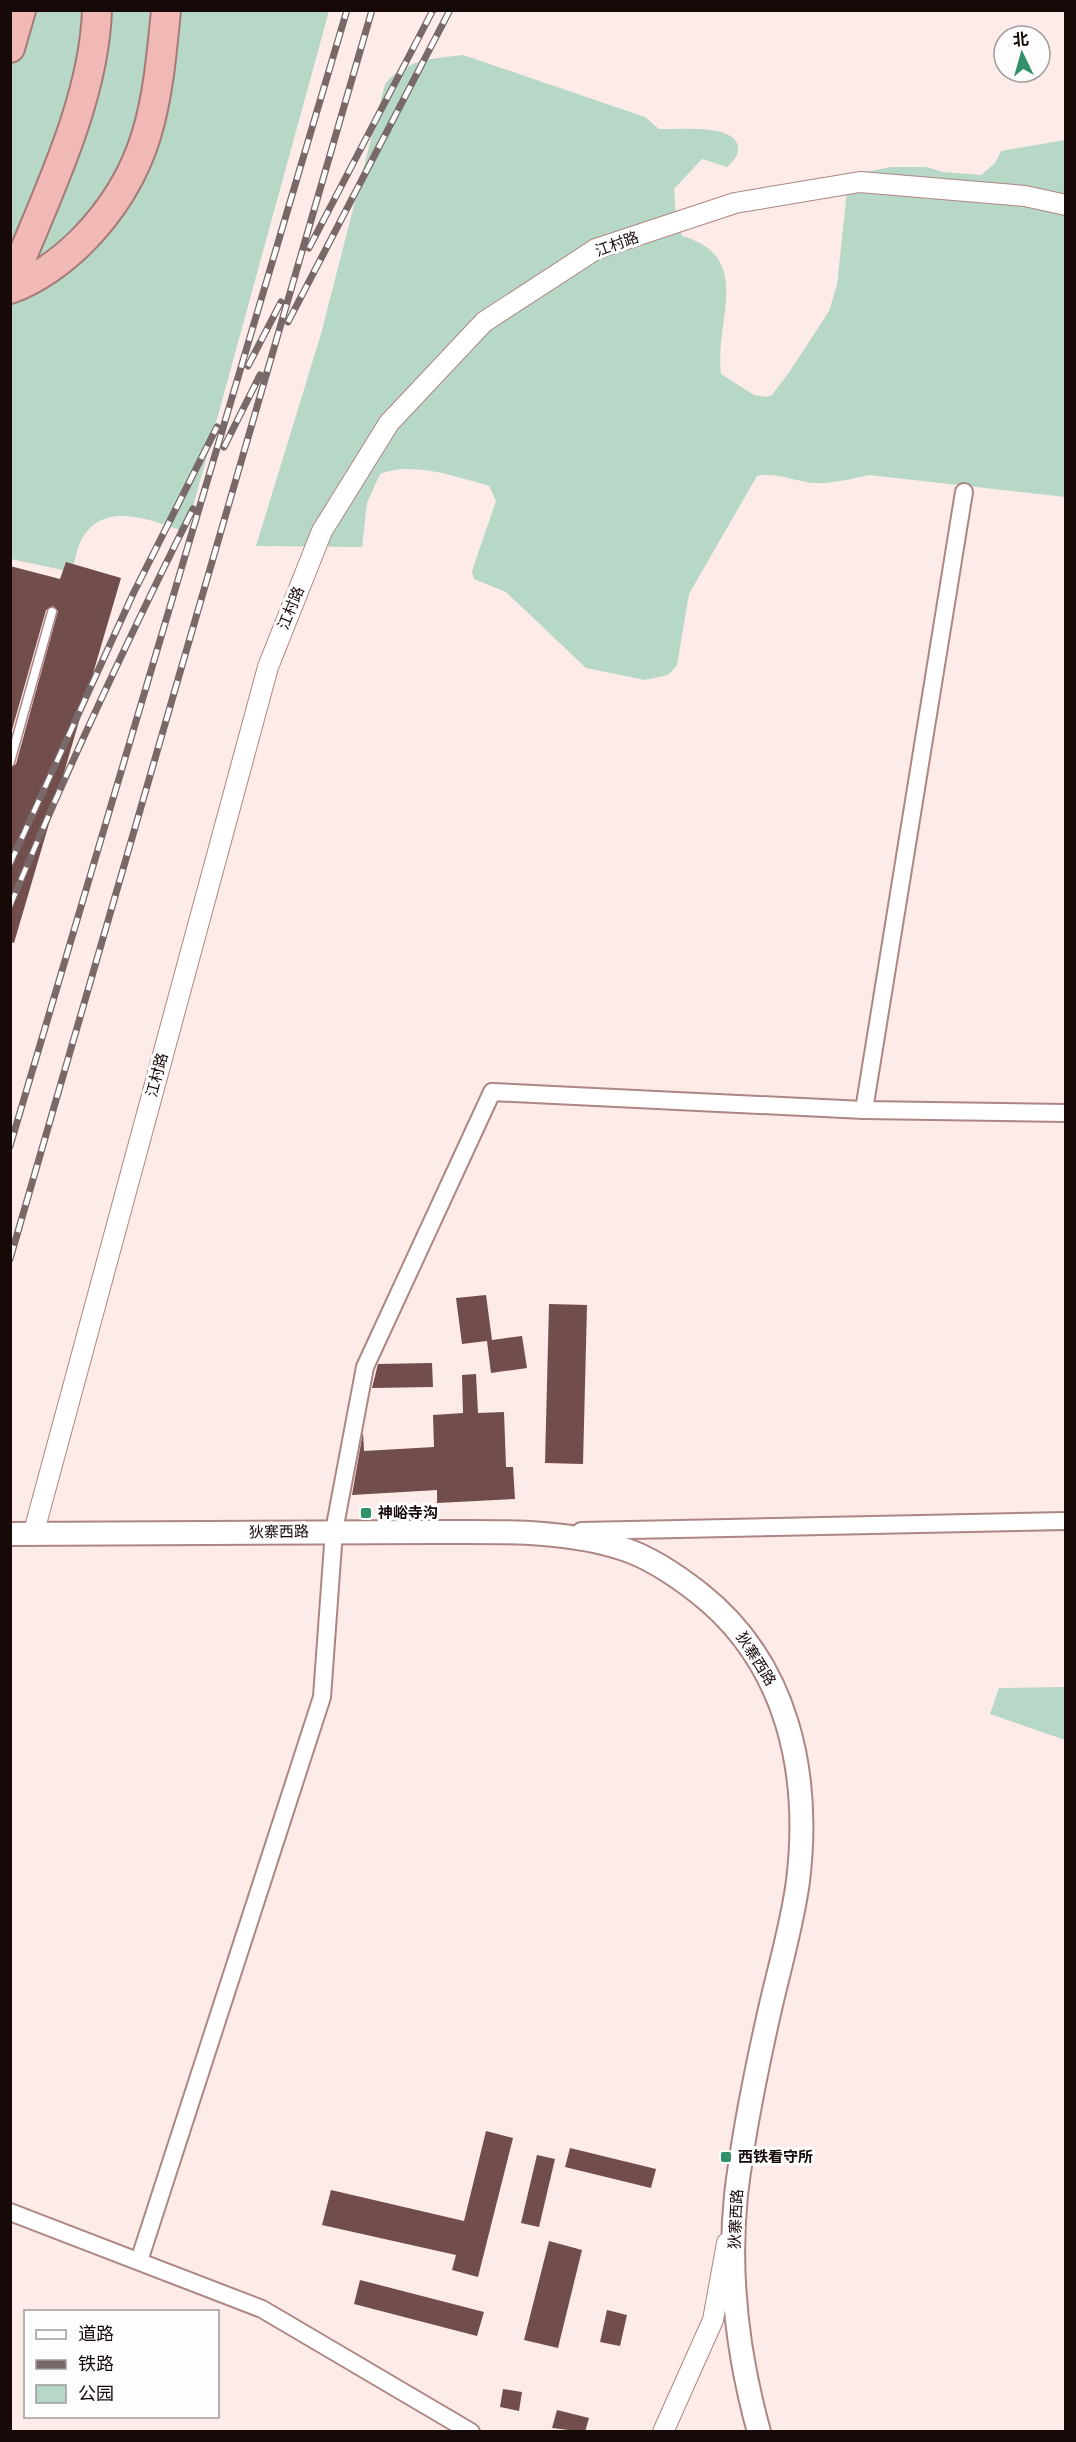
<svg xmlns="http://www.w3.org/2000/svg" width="1076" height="2442" font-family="'Fira Sans Condensed','Noto Sans SC',sans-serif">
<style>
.green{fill:#b7d8c7}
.building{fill:#714d4b}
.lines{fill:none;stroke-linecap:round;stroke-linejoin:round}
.service-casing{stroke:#ad8683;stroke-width:11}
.minor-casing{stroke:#ad8683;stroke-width:20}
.tertiary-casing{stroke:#ad8683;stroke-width:22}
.secondary-casing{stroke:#ad8683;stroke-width:26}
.motorway-casing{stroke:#a47b78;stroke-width:32}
.service{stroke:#fff;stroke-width:8}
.minor{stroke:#fff;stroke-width:16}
.tertiary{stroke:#fff;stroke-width:20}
.secondary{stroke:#fff;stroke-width:22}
.motorway{stroke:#f0b9b5;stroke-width:28}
.rail-casing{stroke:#786968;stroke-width:7}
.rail{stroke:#fdfdfd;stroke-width:4.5;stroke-dasharray:14;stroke-linecap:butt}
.poi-dot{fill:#31916a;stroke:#fdfdfd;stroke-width:2}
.labels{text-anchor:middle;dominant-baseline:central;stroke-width:6;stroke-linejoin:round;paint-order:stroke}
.street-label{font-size:15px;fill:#160908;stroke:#fdfdfd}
.poi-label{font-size:15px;font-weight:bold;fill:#160908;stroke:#fdfdfd;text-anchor:start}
</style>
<rect width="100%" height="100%" fill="#fdebe9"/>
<!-- green -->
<g class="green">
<path d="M11 11H329L186 532C155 522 106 499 83 537 77 546 75 561 72 572L11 559Z"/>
<path d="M463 55 645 117 659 129C677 130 735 123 738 147 739 156 733 161 727 167L702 159 674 189 676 216 682 236C755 257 714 320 721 374L754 395 766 397 772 395 790 371 829 311 837 285 847 191 859 173 891 167H927L943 172 981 175 995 163 1001 151 1065 140V497L869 475C851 479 831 484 813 483 794 481 776 472 757 476L689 594 677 665 668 675 645 680 586 668 506 592 474 579 472 571 496 501 489 486C457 477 412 461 380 474L367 503 362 547 256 546 321 334 385 84C406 59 432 59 463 55Z"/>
<path d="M1065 1687V1740L990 1714 999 1688Z"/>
</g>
<!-- building -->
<g class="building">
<path d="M66 562 121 578 14 943 10 942V768L16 764 58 611 53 606 46 610 10 737V566L60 579Z"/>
<path d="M486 1295 492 1340 522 1336 527 1368 491 1373 487 1341 462 1344 456 1298Z"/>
<path d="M549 1304 587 1305 583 1464 545 1463Z"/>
<path d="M432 1363 433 1387 372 1388 378 1364Z"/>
<path d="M476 1374 478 1413 504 1412 506 1467H513L515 1499 437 1503V1490L352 1495 363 1432 364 1451 434 1447 433 1415 463 1413 462 1375Z"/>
<path d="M486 2131 513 2138 478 2277 452 2270 456 2255 322 2225 331 2190 464 2221Z"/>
<path d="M570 2148 656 2169 651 2188 565 2167Z"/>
<path d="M537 2155 555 2159 539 2227 521 2223Z"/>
<path d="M549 2241 582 2250 558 2348 524 2340Z"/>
<path d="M360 2280 484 2312 477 2336 354 2304Z"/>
<path d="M607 2310 627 2315 620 2346 600 2342Z"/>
<path d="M503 2389 522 2392 519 2411 500 2407Z"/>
<path d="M557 2410 589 2418 585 2432 552 2428Z"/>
</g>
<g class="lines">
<!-- service casing -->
<g class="service-casing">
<path id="service" d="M10 762 52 612"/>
</g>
<!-- minor casing -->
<g class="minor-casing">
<g id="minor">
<path d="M864 1110 964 492"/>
<path d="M581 1531 1066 1521"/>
<path d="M10 2212 262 2309 471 2432"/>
<path d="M139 2261 322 1697 334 1531 365 1367 492 1092 864 1110 1066 1113"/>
</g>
</g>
<!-- tertiary casing -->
<g class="tertiary-casing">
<g id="tertiary">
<path d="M33 1535 268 667 322 531 389 423 484 322 596 249 735 203 860 182 1025 196 1066 205"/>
<path d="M663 2432 713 2320 727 2243"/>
</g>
</g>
<!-- secondary casing -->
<g class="secondary-casing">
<path id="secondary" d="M10 1534 433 1532C495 1532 564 1529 624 1549 651 1558 676 1575 699 1593 788 1663 811 1773 798 1881 792 1927 778 1972 768 2018 755 2076 743 2136 736 2195 728 2273 738 2356 759 2432"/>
</g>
<!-- motorway casing -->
<g class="motorway-casing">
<g id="motorway">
<path d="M10 48 21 10"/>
<path d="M10 286C44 200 94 103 97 10"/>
<path d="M10 289C36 280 63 260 82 241 151 171 157 104 166 10"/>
</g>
</g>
<!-- service -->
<use href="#service" class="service"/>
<!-- minor -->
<use href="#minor" class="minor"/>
<!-- tertiary -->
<use href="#tertiary" class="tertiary"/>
<!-- secondary -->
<use href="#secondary" class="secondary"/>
<!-- motorway -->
<use href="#motorway" class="motorway"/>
<!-- rail casing -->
<g class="rail-casing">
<g id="rail">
<path d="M309 248 433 10"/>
<path d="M288 322 450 10"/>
<path d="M248 366 281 302"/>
<path d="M224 447 260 375"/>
<path d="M10 864 133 594 217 427"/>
<path d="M10 906C66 771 128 639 193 509"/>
<path d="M10 1146 347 10"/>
<path d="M10 1259 372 10"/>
</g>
</g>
<!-- rail -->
<use href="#rail" class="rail"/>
</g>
<!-- markers -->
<g class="poi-dot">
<rect x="360" y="1507" width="12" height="12" rx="3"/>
<rect x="720" y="2151" width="12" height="12" rx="3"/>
</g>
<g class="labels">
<!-- street labels -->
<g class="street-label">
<text transform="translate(617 244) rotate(-20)">江村路</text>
<text transform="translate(291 608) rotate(-68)">江村路</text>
<text transform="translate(157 1075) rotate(-75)">江村路</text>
<text transform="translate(279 1532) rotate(-1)">狄寨西路</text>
<text transform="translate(756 1659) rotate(58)">狄寨西路</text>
<text transform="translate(736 2219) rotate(-87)">狄寨西路</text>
</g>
<!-- poi labels -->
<g class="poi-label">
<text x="378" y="1513">神峪寺沟</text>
<text x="738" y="2157">西铁看守所</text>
</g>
</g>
<!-- border -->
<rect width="1076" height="2442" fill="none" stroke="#160908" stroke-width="24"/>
<!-- legend -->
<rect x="24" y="2310" width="195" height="108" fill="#fdfdfd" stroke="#a19b9b" stroke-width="1.5"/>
<rect x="36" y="2330" width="30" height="9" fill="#ffffff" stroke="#a19b9b" stroke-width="1.5"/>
<text x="78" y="2340" font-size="18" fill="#160908">道路</text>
<rect x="36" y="2360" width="30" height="9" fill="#786968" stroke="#a19b9b" stroke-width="1.5"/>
<text x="78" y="2370" font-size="18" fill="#160908">铁路</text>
<rect x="36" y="2385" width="30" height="18" fill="#b7d8c7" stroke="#a19b9b" stroke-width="1.5"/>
<text x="78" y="2400" font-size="18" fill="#160908">公园</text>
<!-- north arrow -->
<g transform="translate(1022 54) rotate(355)"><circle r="28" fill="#fdfdfd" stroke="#a19b9b" stroke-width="1.5"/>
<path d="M0-4.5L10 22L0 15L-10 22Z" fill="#31916a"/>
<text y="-9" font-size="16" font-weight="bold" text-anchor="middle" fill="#160908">北</text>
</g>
</svg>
